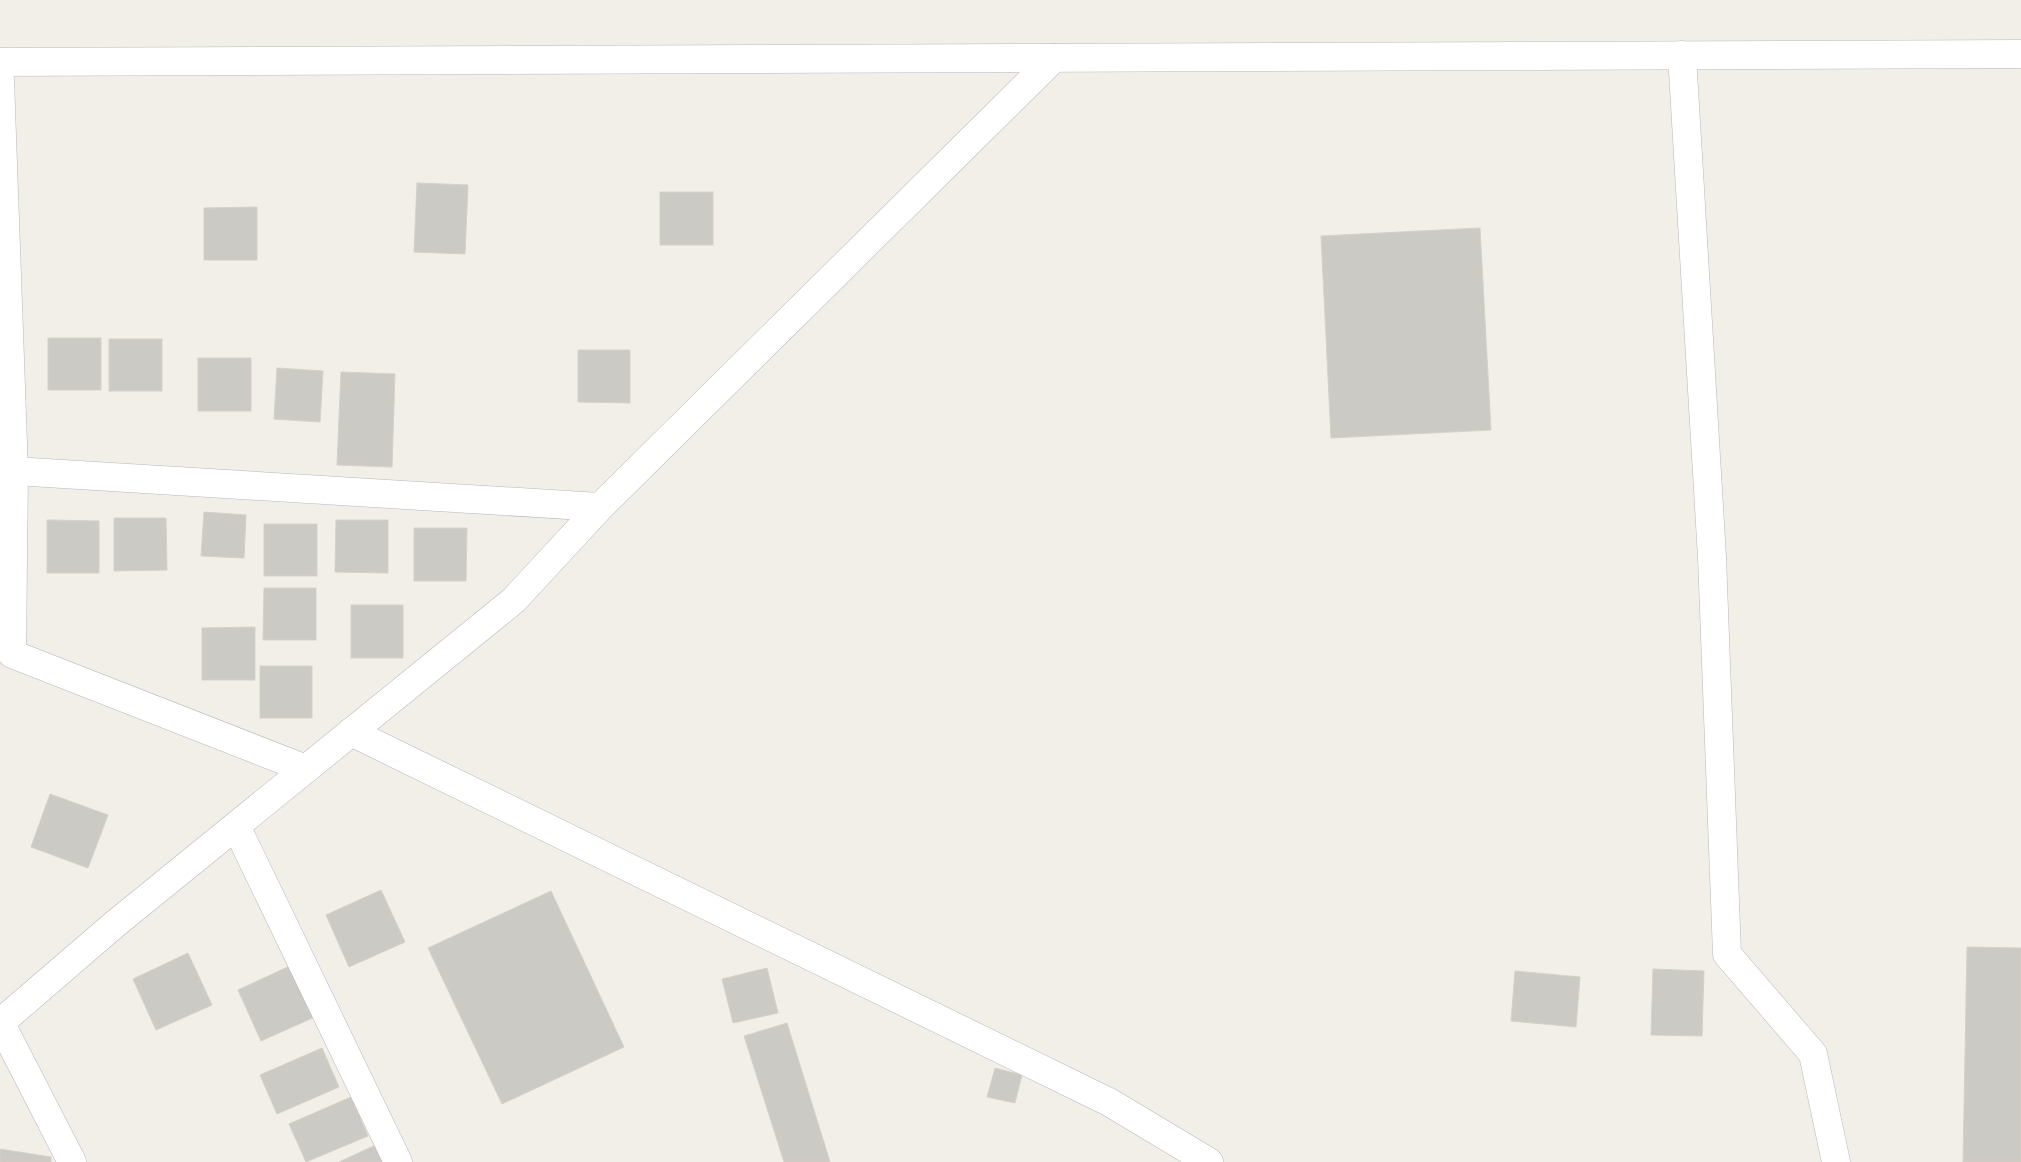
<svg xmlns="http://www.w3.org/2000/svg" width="2021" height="1162" font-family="Signika,sans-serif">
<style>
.building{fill:#cccac5;stroke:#d6d1c6}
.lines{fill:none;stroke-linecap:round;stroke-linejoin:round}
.minor-casing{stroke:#b5b8bc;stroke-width:29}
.secondary-casing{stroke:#b6babf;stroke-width:29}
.minor{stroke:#fff;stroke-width:28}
.secondary{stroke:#fff;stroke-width:28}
</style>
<rect width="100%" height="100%" fill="#f1efe8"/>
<!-- building -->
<g class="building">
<path d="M417 183 468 185 465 254 414 252Z"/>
<rect x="660" y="192" width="53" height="53"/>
<path d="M257 207V260H204V208Z"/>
<path d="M1480 228 1491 430 1331 438 1321 236Z"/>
<rect x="48" y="338" width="53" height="52"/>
<rect x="109" y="339" width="53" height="52"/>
<path d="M578 350H630V403L578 402Z"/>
<rect x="198" y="358" width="53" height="53"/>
<path d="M277 368 323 371 320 422 274 419Z"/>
<path d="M341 372 395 374 392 467 337 465Z"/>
<path d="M204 512 246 515 244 558 201 556Z"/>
<path d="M114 518H166L167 570 114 571Z"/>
<path d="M47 520 99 521V573H47Z"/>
<path d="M336 520H388V573L335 572Z"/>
<rect x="264" y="524" width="53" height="52"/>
<path d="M414 528H467L466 581H414Z"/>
<path d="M264 588H316V640H263Z"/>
<rect x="351" y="605" width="52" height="53"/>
<path d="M255 627V680H202V628Z"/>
<rect x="260" y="666" width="52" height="52"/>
<path d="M50 794 108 815 88 868 31 847Z"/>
<path d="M381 890 405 942 349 967 326 915Z"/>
<path d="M551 891 624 1047 502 1104 428 948Z"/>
<path d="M1967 947 2021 948V1162H1963Z"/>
<path d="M188 953 212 1005 156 1030 133 979Z"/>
<path d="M294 964 317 1016 261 1041 238 990Z"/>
<path d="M767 968 778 1013 733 1023 722 979Z"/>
<path d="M1653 969 1704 971 1702 1036 1651 1035Z"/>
<path d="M1515 971 1580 977 1576 1027 1511 1021Z"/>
<path d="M787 1023 830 1162H784L744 1036Z"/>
<path d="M322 1048 339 1087 277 1114 260 1075Z"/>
<path d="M995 1068 1022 1075 1015 1103 987 1097Z"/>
<path d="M351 1097 368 1136 306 1162 289 1124Z"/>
<path d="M380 1143 389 1162H339Z"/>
<path d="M0 1149 51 1157V1162H0Z"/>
</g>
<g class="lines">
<!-- minor casing -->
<g class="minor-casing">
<g id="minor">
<path d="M1682 55 1712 557 1727 954 1813 1054 1836 1162"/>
<path d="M0 80 14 471 600 507"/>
<path d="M14 471 12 654 306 769"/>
<path d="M351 732 1109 1102 1209 1162"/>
<path d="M236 826 398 1162"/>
<path d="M0 1022 72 1162"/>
<path d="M0 1023 115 924 514 600 600 507 1054 58"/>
</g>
</g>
<!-- secondary casing -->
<g class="secondary-casing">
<path id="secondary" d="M0 62 2021 54"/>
</g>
<!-- minor -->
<use href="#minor" class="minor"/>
<!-- secondary -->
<use href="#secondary" class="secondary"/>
</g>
</svg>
